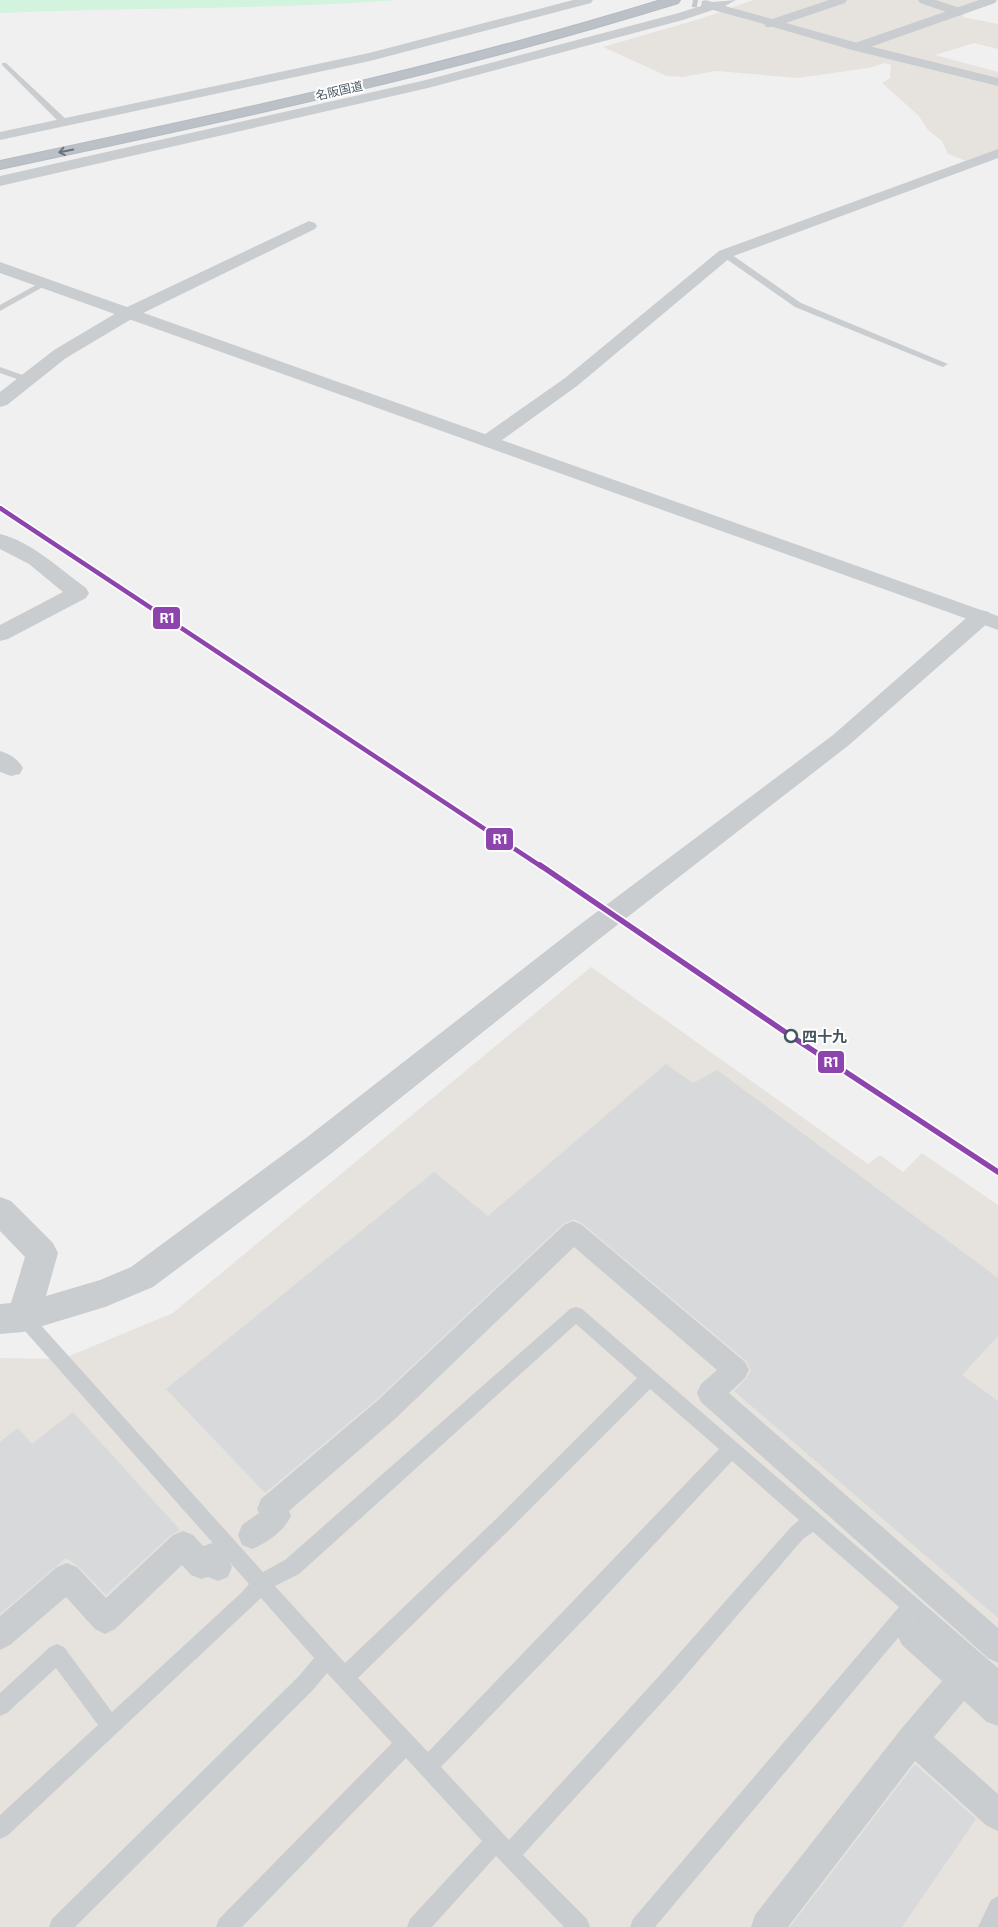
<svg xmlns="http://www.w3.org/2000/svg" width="998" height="1927" font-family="'Exo 2','Noto Sans JP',sans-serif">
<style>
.commercial{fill:#e6e3de}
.green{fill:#d2f3dd}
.building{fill:#d8d9da}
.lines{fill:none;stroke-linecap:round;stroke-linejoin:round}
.tertiary-tunnel{stroke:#c6c9cc;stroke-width:14;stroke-dasharray:14 7;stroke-linecap:butt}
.motorway-casing{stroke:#b4bbc1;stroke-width:2}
.service{fill:#cacdd0;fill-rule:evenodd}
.pedestrian{fill:#cacdd0;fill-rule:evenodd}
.minor{fill:#cacdd0;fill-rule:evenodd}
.tertiary{fill:#cacdd0;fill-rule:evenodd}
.motorway{fill:#bbc1c6;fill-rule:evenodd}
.rail-1-far1-casing{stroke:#fff;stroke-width:8}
.rail-1-casing{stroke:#fff;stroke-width:9}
.rail-1-far1{stroke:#8e44ad;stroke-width:4.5}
.rail-1{stroke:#8e44ad;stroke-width:5.5}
.oneway{stroke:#68757f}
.stop-dot{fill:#fff;stroke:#455560;stroke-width:2.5}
.labels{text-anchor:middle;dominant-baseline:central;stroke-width:4;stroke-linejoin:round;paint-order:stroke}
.far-street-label{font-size:12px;fill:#455560;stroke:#fff}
.stop-label{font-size:15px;font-weight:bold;fill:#455560;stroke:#fff;text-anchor:start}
.line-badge{stroke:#fff;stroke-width:2}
.badge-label{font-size:14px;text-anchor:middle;font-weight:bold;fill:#fff}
</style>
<rect width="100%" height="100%" fill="#f1f0f0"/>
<!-- commercial -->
<g class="commercial">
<path d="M753 0H980L965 5 963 17 998 24V49L974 43 935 55 998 72V149L966 161 948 154 942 141 928 130 918 115 882 83 890 78 891 65 885 63 868 68 798 78 716 71 683 77 667 76 603 47 703 18Z"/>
<path d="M591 967 868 1164 880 1155 903 1172 922 1153 998 1205V1927H0V1358L62 1359 173 1313Z"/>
</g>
<!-- green -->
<path class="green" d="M0 0H398C265 10 133 7 0 13Z"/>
<!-- building -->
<g class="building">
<path d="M666 1064 693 1083 717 1070 998 1278V1336L962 1375 998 1401V1618L734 1391 746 1379 751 1371 746 1361 583 1224 574 1219 563 1224 376 1400 265 1493 166 1389 434 1172 488 1216Z"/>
<path d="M73 1412 180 1530 172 1534 106 1595 78 1566 66 1558 0 1614V1442L18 1428 32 1444Z"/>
<path d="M915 1764 976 1819 902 1927H790Z"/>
</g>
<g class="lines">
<!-- tertiary-tunnel -->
<path class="tertiary-tunnel" d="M693 0 698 1"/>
<!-- motorway casing -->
<g class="motorway-casing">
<path id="motorway" d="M661 0H680L678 3C456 72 228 121 0 169V161C222 114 444 67 661 0Z"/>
</g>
<!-- service -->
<g class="service">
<path d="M2 63H6L68 121V125H62L2 65Z"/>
<path d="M722 252H728L801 303 948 364 943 367 940 366 795 307 722 256Z"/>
<path d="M43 281 50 283 0 311V305Z"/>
<path d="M0 367 31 378 33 380 28 383 0 373Z"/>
<path d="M576 1307 582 1309 998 1668V1691L991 1688 913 1620 655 1927H630L633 1919 899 1607 813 1532 803 1539 674 1689 523 1855 587 1919 590 1927H564L496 1856 432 1927H407L410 1919 482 1841 406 1758 242 1927H216L219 1919 392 1743 327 1673 313 1690 75 1927H49L52 1919 299 1676 314 1658 261 1598 7 1836 0 1839V1815L98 1725 56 1668 7 1713 0 1716V1693L50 1647 57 1644 64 1647 112 1712 241 1593 249 1584 17 1322 15 1317 17 1312 23 1310 29 1312 263 1572 285 1560 570 1309ZM576 1324 637 1378 495 1520 345 1663 275 1586 299 1574ZM650 1389 719 1449 428 1752 358 1678 507 1532ZM732 1461 799 1520 791 1527 660 1675 509 1840 441 1767 591 1612Z"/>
<path d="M998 1896V1927H978L991 1900Z"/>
</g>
<!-- pedestrian -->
<g class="pedestrian">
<path d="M573 1221 582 1225 745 1362 749 1370 745 1378 729 1393 998 1628V1663L988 1658 701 1402 697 1393 701 1384 717 1370 574 1247 395 1419 289 1511 291 1516C284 1531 267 1543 252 1549L242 1545 238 1535 242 1525 259 1513 257 1509 261 1499 377 1401 564 1225Z"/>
<path d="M183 1531 193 1535 203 1546 212 1543 222 1547 232 1567 228 1577 218 1581 208 1577 201 1579 191 1575 182 1565 115 1629 105 1634 95 1629 66 1597 10 1645 0 1650V1616L57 1567 67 1563 77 1567 106 1598 173 1535Z"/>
<path d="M912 1620 922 1625 998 1691V1726L987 1722 964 1701 934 1737 998 1794V1831L987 1826 915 1761 788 1927H751L755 1915 902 1728 942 1681 902 1645 897 1635 902 1625Z"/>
</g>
<!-- minor -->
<g class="minor">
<path d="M573 0H593L591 3 370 61 0 140V132L369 53Z"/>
<path d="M979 0H997L995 3 862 50H852L850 47 852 44Z"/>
<path d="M998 149V158L731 257 577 386 495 445 488 447 481 445 478 441 481 437 565 378 719 251Z"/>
<path d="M309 221 315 223 317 226 315 229 135 317 66 358 7 405 0 407V392L54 350 123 309Z"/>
<path d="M0 534C32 542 60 569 86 588L89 593 86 598 8 639 0 641V625L63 592 29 564 0 549Z"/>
<path d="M981 610 989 612 992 617 989 622 849 745 598 940 328 1156 153 1287 105 1307 23 1332 0 1334V1304L11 1303 25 1257 0 1231V1197L11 1201 53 1243 58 1253 46 1296 100 1280 131 1267 306 1138 578 926 833 735 973 612Z"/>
<path d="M0 751C10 754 18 759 23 768L20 774 11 776 0 772Z"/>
</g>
<!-- tertiary -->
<g class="tertiary">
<path d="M706 0 712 2 736 0 725 6 772 19 829 0H847L845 3 786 23 861 44 998 78V86L852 50 773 27H766L764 24 713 10 683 20 428 88 0 186V176L426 80 675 14 701 6 702 1Z"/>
<path d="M918 0H936L963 9 965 12 959 16 955 15 920 3Z"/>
<path d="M0 262 998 616V630L0 273Z"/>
</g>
<!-- motorway -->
<use href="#motorway" class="motorway"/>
<!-- rail-1-far1 casing -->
<g class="rail-1-far1-casing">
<path id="rail-1-far1" d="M0 508 542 867"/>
</g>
<!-- rail-1 casing -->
<g class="rail-1-casing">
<path id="rail-1" d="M540 865 791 1036 998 1172"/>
</g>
<!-- rail-1-far1 -->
<use href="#rail-1-far1" class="rail-1-far1"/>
<!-- rail-1 -->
<use href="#rail-1" class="rail-1"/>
</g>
<!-- one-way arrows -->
<defs><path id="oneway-shaft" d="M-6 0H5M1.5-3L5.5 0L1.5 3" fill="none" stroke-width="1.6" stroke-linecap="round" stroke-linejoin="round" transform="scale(1.25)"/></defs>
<use class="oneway" href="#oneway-shaft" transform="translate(66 151) rotate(168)"/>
<!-- markers -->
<circle class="stop-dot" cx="791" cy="1036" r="6"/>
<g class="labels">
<!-- far-street labels -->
<g class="far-street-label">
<text transform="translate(339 90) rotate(-13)">名阪国道</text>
</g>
<!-- stop labels -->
<g class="stop-label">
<text x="802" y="1036">四十九</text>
</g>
</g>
<g class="line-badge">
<rect x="152" y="606" width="29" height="24" rx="5" fill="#8e44ad"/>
<rect x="485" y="827" width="29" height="24" rx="5" fill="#8e44ad"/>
<rect x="817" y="1050" width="28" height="24" rx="5" fill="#8e44ad"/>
</g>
<g class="badge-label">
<text x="167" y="623">R1</text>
<text x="500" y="844">R1</text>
<text x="831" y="1067">R1</text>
</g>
</svg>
